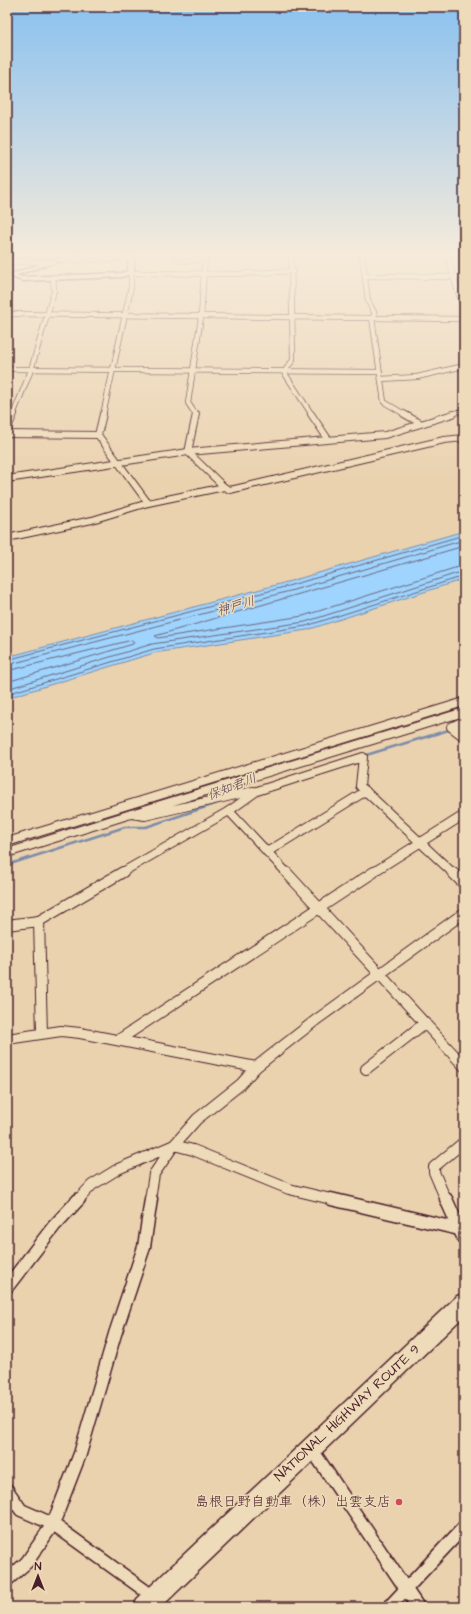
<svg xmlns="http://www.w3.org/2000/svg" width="471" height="1614" font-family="'Architects Daughter','Klee One',sans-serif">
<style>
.water{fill:#9ed4fd;stroke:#7c8ca9}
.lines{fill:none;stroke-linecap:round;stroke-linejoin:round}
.shore{stroke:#6c677f;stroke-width:1}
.stream{stroke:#7c8ca9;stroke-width:2.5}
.minor-far4-casing{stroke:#4a1f2b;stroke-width:6}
.minor-far3-casing{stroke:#4a1f2b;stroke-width:8}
.minor-far2-casing{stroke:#4a1f2b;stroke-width:10}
.minor-far1-casing{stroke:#4a1f2b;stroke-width:12}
.minor-casing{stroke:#4a1f2b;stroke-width:15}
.secondary-casing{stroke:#4a1f2b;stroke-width:3}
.trunk-casing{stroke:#4a1f2b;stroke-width:3}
.minor-far4{stroke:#eedbb9;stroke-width:4.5}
.minor-far3{stroke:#eedbb9;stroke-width:6}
.minor-far2{stroke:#eedbb9;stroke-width:8}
.minor-far1{stroke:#eedbb9;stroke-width:10}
.minor{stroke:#eedbb9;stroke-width:12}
.secondary{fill:#eedbb9;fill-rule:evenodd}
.trunk{fill:#eedbb9;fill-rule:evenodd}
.poi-dot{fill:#d1495b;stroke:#eedbb9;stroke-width:1.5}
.labels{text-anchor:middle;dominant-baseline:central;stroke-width:3;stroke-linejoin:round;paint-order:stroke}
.water-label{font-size:13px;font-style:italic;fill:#5b4355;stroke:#eedbb9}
.near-street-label{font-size:14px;fill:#4a1f2b;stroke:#eedbb9}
.near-poi-label{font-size:14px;fill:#4a1f2b;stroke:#eedbb9;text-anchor:end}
</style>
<rect width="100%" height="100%" fill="#ead2af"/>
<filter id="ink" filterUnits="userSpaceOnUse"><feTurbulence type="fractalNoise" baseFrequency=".025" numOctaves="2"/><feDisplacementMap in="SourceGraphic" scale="8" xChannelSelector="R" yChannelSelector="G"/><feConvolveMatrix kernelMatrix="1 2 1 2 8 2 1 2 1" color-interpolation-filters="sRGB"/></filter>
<g filter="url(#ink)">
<!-- water -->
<path class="water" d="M464 531V579L307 630 154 653 7 698V657L287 582Z"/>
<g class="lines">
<!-- shore -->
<g class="shore">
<path d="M464 546 155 636 158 638 303 616 464 565"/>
<path d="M7 660 288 586 464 535"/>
<path d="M7 665 290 591 464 540"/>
<path d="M7 671 132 640 134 642 133 644 7 682"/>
<path d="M7 689 152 644 305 622 464 571"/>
<path d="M7 694 154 649 306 626 464 576"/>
</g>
<!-- stream -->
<g class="stream">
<path d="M457 728 464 726"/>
<path d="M363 756 452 729"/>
<path d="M7 865 125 827H146L221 802"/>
</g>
<!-- minor-far4 casing -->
<g class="minor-far4-casing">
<g id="minor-far4">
<path d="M200 255 178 256 180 261 204 260"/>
<path d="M362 255 368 301 375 314 372 318 384 402 406 415"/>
<path d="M447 255 464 312"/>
<path d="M60 260 131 259"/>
<path d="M7 262H53"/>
<path d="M128 273 239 274 293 271"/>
<path d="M365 276 464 277"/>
<path d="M7 314 464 319"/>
<path d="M7 369 380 372"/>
<path d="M284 372 293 360 291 255"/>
<path d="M284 372 312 415"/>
<path d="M381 379 417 377 464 366"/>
<path d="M13 415 31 370 54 291 53 277"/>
<path d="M103 415 131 287V275"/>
<path d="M196 415 188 403 201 317 205 255"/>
<path d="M450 415 464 410"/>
</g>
</g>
<!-- minor-far3 casing -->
<g class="minor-far3-casing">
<g id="minor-far3">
<path d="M103 414 98 435 148 503"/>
<path d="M311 414 328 439"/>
<path d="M404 414 420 423"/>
<path d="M7 430 14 414"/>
<path d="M7 434 98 435"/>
<path d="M188 452 224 487 230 490 444 440 464 438"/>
<path d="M188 452 196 414"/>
<path d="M7 479 188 452 385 435 453 414"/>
<path d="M7 538 92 520 148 503 224 487"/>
</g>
</g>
<!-- minor-far2 casing -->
<g class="minor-far2-casing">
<g id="minor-far2">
<path d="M464 721 451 727 464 737"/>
<path d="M253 791 145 816 131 814 464 712"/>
<path d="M229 811 287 873"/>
<path d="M7 842 464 702"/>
<path d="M267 852 366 791"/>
<path d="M7 853 131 814"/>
<path d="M121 873 229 811 257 791 363 757 360 786 453 873"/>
<path d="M372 873 464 815"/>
</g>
</g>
<!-- minor-far1 casing -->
<g class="minor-far1-casing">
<g id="minor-far1">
<path d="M286 872 464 1066"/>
<path d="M452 872 464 884"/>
<path d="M39 921 42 1033"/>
<path d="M7 925 39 921 123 872"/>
<path d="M7 1039 61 1031 80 1033 256 1067"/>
<path d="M120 1039 374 872"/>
<path d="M366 1069 425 1023"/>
<path d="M78 1200 92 1185 118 1169 174 1145 193 1150 289 1189 335 1200"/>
<path d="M150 1200 154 1174 174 1145 197 1119 241 1084 256 1067 316 1020 464 913"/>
<path d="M446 1200 434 1172V1167L464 1142"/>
</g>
</g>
<!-- minor casing -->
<g class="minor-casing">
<g id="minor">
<path d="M331 1199 459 1229"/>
<path d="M446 1199 464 1239"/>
<path d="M7 1287 54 1226 79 1199"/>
<path d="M311 1448 418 1607"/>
<path d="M7 1490 21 1510 53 1524 154 1597"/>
<path d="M7 1580 27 1562 53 1524 80 1454 115 1334 144 1247 151 1199"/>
<path d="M389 1607 464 1527"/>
</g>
</g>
<!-- secondary casing -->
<g class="secondary-casing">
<path id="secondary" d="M67 255H76L17 275 22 277 121 273 128 271V255H134V272L122 277 22 281 10 276 11 274Z"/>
</g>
<!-- trunk casing -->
<g class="trunk-casing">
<path id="trunk" d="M464 1294V1316L161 1607H134L137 1599 457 1296Z"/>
</g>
<!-- minor-far4 -->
<use href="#minor-far4" class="minor-far4"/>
<!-- minor-far3 -->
<use href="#minor-far3" class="minor-far3"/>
<!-- minor-far2 -->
<use href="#minor-far2" class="minor-far2"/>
<!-- minor-far1 -->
<use href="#minor-far1" class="minor-far1"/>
<!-- minor -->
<use href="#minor" class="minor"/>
<!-- secondary -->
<use href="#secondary" class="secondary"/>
<!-- trunk -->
<use href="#trunk" class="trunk"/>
</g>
</g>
<!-- sky -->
<linearGradient id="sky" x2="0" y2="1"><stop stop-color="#8ac1f0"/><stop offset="0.53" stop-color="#f6ebdb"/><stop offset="1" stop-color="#f6ebdb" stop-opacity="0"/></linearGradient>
<rect width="471" height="481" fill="url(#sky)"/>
<!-- markers -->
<circle class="poi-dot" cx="399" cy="1502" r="4"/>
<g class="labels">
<!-- water labels -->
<g class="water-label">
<text transform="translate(236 606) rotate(-16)">神戸川</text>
<text transform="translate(232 787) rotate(-21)">保知君川</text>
</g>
<!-- near-street labels -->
<g class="near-street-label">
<text transform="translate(347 1413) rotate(-43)">NATIONAL HIGHWAY ROUTE 9</text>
</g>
<!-- near-poi labels -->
<g class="near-poi-label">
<text x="391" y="1502">島根日野自動車（株）出雲支店</text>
</g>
</g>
<!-- margin -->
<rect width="471" height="1614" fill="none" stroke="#eedbb9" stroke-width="24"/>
<rect x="12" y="12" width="447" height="1590" fill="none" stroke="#4a1f2b" stroke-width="1.5" filter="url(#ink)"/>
<!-- north arrow -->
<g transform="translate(38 1576)" stroke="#eedbb9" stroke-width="3" paint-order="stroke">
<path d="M0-3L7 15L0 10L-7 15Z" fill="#4a1f2b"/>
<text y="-6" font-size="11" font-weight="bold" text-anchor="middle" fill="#4a1f2b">N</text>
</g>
</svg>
